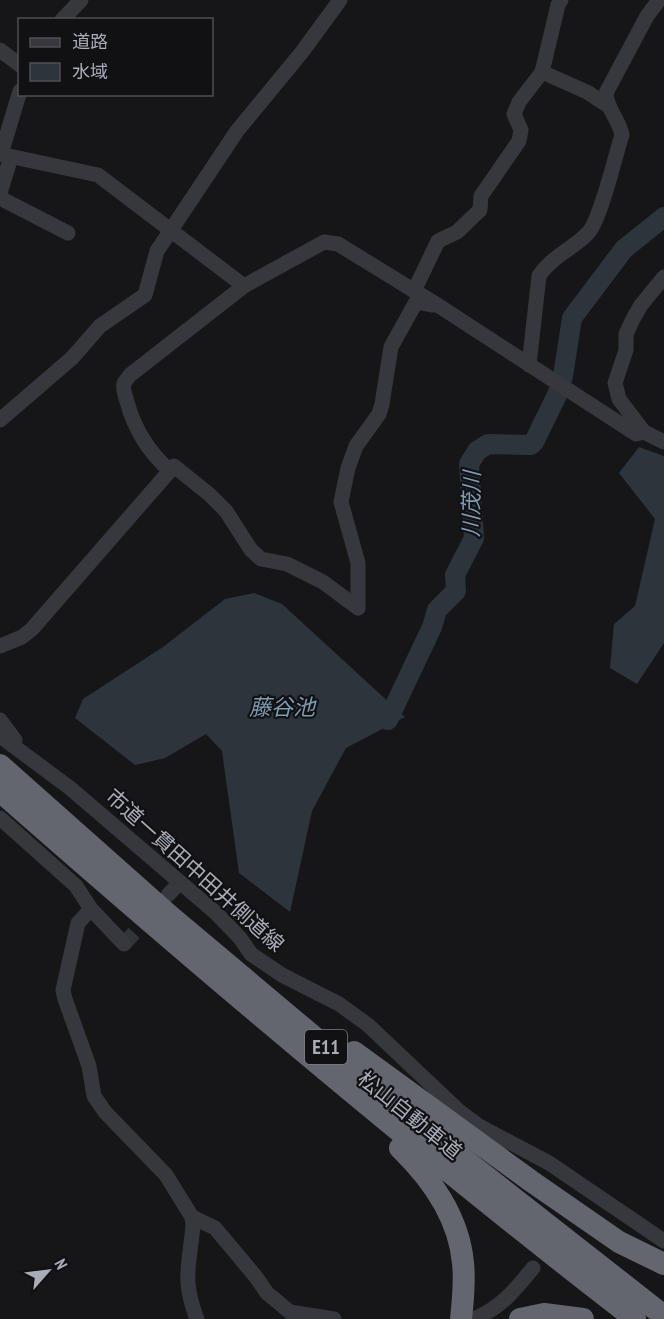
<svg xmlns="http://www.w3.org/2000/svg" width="664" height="1319" font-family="'PT Sans Narrow','Noto Sans JP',sans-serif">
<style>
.water{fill:#2c353c}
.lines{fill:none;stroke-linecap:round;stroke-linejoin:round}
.river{stroke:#2c353c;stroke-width:20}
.minor-tunnel{stroke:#333438;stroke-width:15;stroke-dasharray:15 8;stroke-linecap:butt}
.minor{stroke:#37383d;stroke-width:15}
.highway{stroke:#63666e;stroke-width:22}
.labels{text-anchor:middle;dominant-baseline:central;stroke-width:4.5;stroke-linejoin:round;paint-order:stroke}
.shield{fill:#111113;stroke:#7b7e86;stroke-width:1.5}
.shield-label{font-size:20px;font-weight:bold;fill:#a8adb8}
.street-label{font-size:21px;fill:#a8adb8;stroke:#111113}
.water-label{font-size:22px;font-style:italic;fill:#7f9bb3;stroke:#111113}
</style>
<rect width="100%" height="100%" fill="#161618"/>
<!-- water -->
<g class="water">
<path d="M639 447 664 456V643L637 684 610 668 614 624 635 606 655 519 619 473Z"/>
<path d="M254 593 282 604 405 717 346 748 312 811 290 912 239 873 222 751 206 734 165 758 135 765 75 718 83 699 163 647 225 599Z"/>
</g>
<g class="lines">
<!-- river -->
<path class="river" d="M388 720 432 627 437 610 456 591 455 575 474 538 469 464 477 451 488 444 531 445 534 442 557 395 563 376 572 318 624 249 664 217"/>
<!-- minor-tunnel -->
<path class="minor-tunnel" d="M124 944 152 913"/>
<!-- minor -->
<g class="minor">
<path d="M62 20 81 0"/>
<path d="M0 50 20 65"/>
<path d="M542 72 587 92 607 105"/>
<path d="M0 154 98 175 244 286"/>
<path d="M1 154 20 91"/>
<path d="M0 193 11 157"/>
<path d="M0 198 68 233"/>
<path d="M414 291 438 241 457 232 480 210 481 196 519 141 521 130 514 114 519 102 542 72 558 5 561 0"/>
<path d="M529 365 539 276C551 257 573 249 588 233 601 219 615 156 622 135 619 119 607 110 606 93L647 16 659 0"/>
<path d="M0 420 72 358 100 326 145 295 157 251 237 131 302 52 340 0"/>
<path d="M644 432 619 399 615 383 626 350V334L633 319 641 305 664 277"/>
<path d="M170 471C148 451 135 430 127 402 126 397 122 389 124 383 125 382 129 376 130 375L244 286 324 242 338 244 439 306 636 434 644 432 664 442"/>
<path d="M358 608V563L341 502 348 468 356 446 379 414 382 404 391 347 416 302 433 305"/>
<path d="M0 646 22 637 32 629 174 466 210 495 226 511 251 550 261 559 287 564 323 582 358 608"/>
<path d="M0 720 15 740"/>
<path d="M0 736 70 788 216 913 240 938 251 954 282 975 339 1004 368 1025 459 1111 479 1126 549 1163 664 1241"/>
<path d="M0 818 76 886 91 909 124 944"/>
<path d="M168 895 180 882"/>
<path d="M91 909 78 923 63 990 65 999 89 1066 94 1096 105 1112 166 1175 192 1217 193 1224C190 1265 181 1278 197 1319"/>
<path d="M192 1217 215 1228 256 1277 267 1293 290 1312 334 1319"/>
<path d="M474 1319C502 1307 514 1291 533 1268"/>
</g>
<!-- highway -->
<g class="highway">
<path d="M0 765 170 916 395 1105 664 1316"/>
<path d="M0 791C207 973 417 1151 635 1319"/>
<path d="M354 1052 531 1181 619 1242 664 1264"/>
<path d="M400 1148C431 1178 459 1218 463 1263 465 1281 463 1301 461 1319"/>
<path d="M520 1319 544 1314 583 1319"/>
</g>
</g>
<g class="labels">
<!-- shield labels -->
<rect class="shield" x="305" y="1030" width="42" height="34" rx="4.5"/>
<g class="shield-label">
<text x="326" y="1047">E11</text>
</g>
<!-- street labels -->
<g class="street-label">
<text transform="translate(195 870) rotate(42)">市道一貫田中田井側道線</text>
<text transform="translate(410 1115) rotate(39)">松山自動車道</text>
</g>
<!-- water labels -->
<g class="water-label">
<text transform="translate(471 504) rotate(-89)">川茂川</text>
<text x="282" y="707">藤谷池</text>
</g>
</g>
<!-- legend -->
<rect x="18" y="18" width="195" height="78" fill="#111113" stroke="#4d4f55" stroke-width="1.5"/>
<rect x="30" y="38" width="30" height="9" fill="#37383d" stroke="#4d4f55" stroke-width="1.5"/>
<text x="72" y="48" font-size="18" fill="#a8adb8">道路</text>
<rect x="30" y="63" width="30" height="18" fill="#2c353c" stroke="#4d4f55" stroke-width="1.5"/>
<text x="72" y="78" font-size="18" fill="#a8adb8">水域</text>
<!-- north arrow -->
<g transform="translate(48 1271) rotate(62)" stroke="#111113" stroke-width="4.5" paint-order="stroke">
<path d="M0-4.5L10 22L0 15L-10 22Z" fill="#a8adb8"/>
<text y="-9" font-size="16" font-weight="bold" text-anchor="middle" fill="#a8adb8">N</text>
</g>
</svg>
